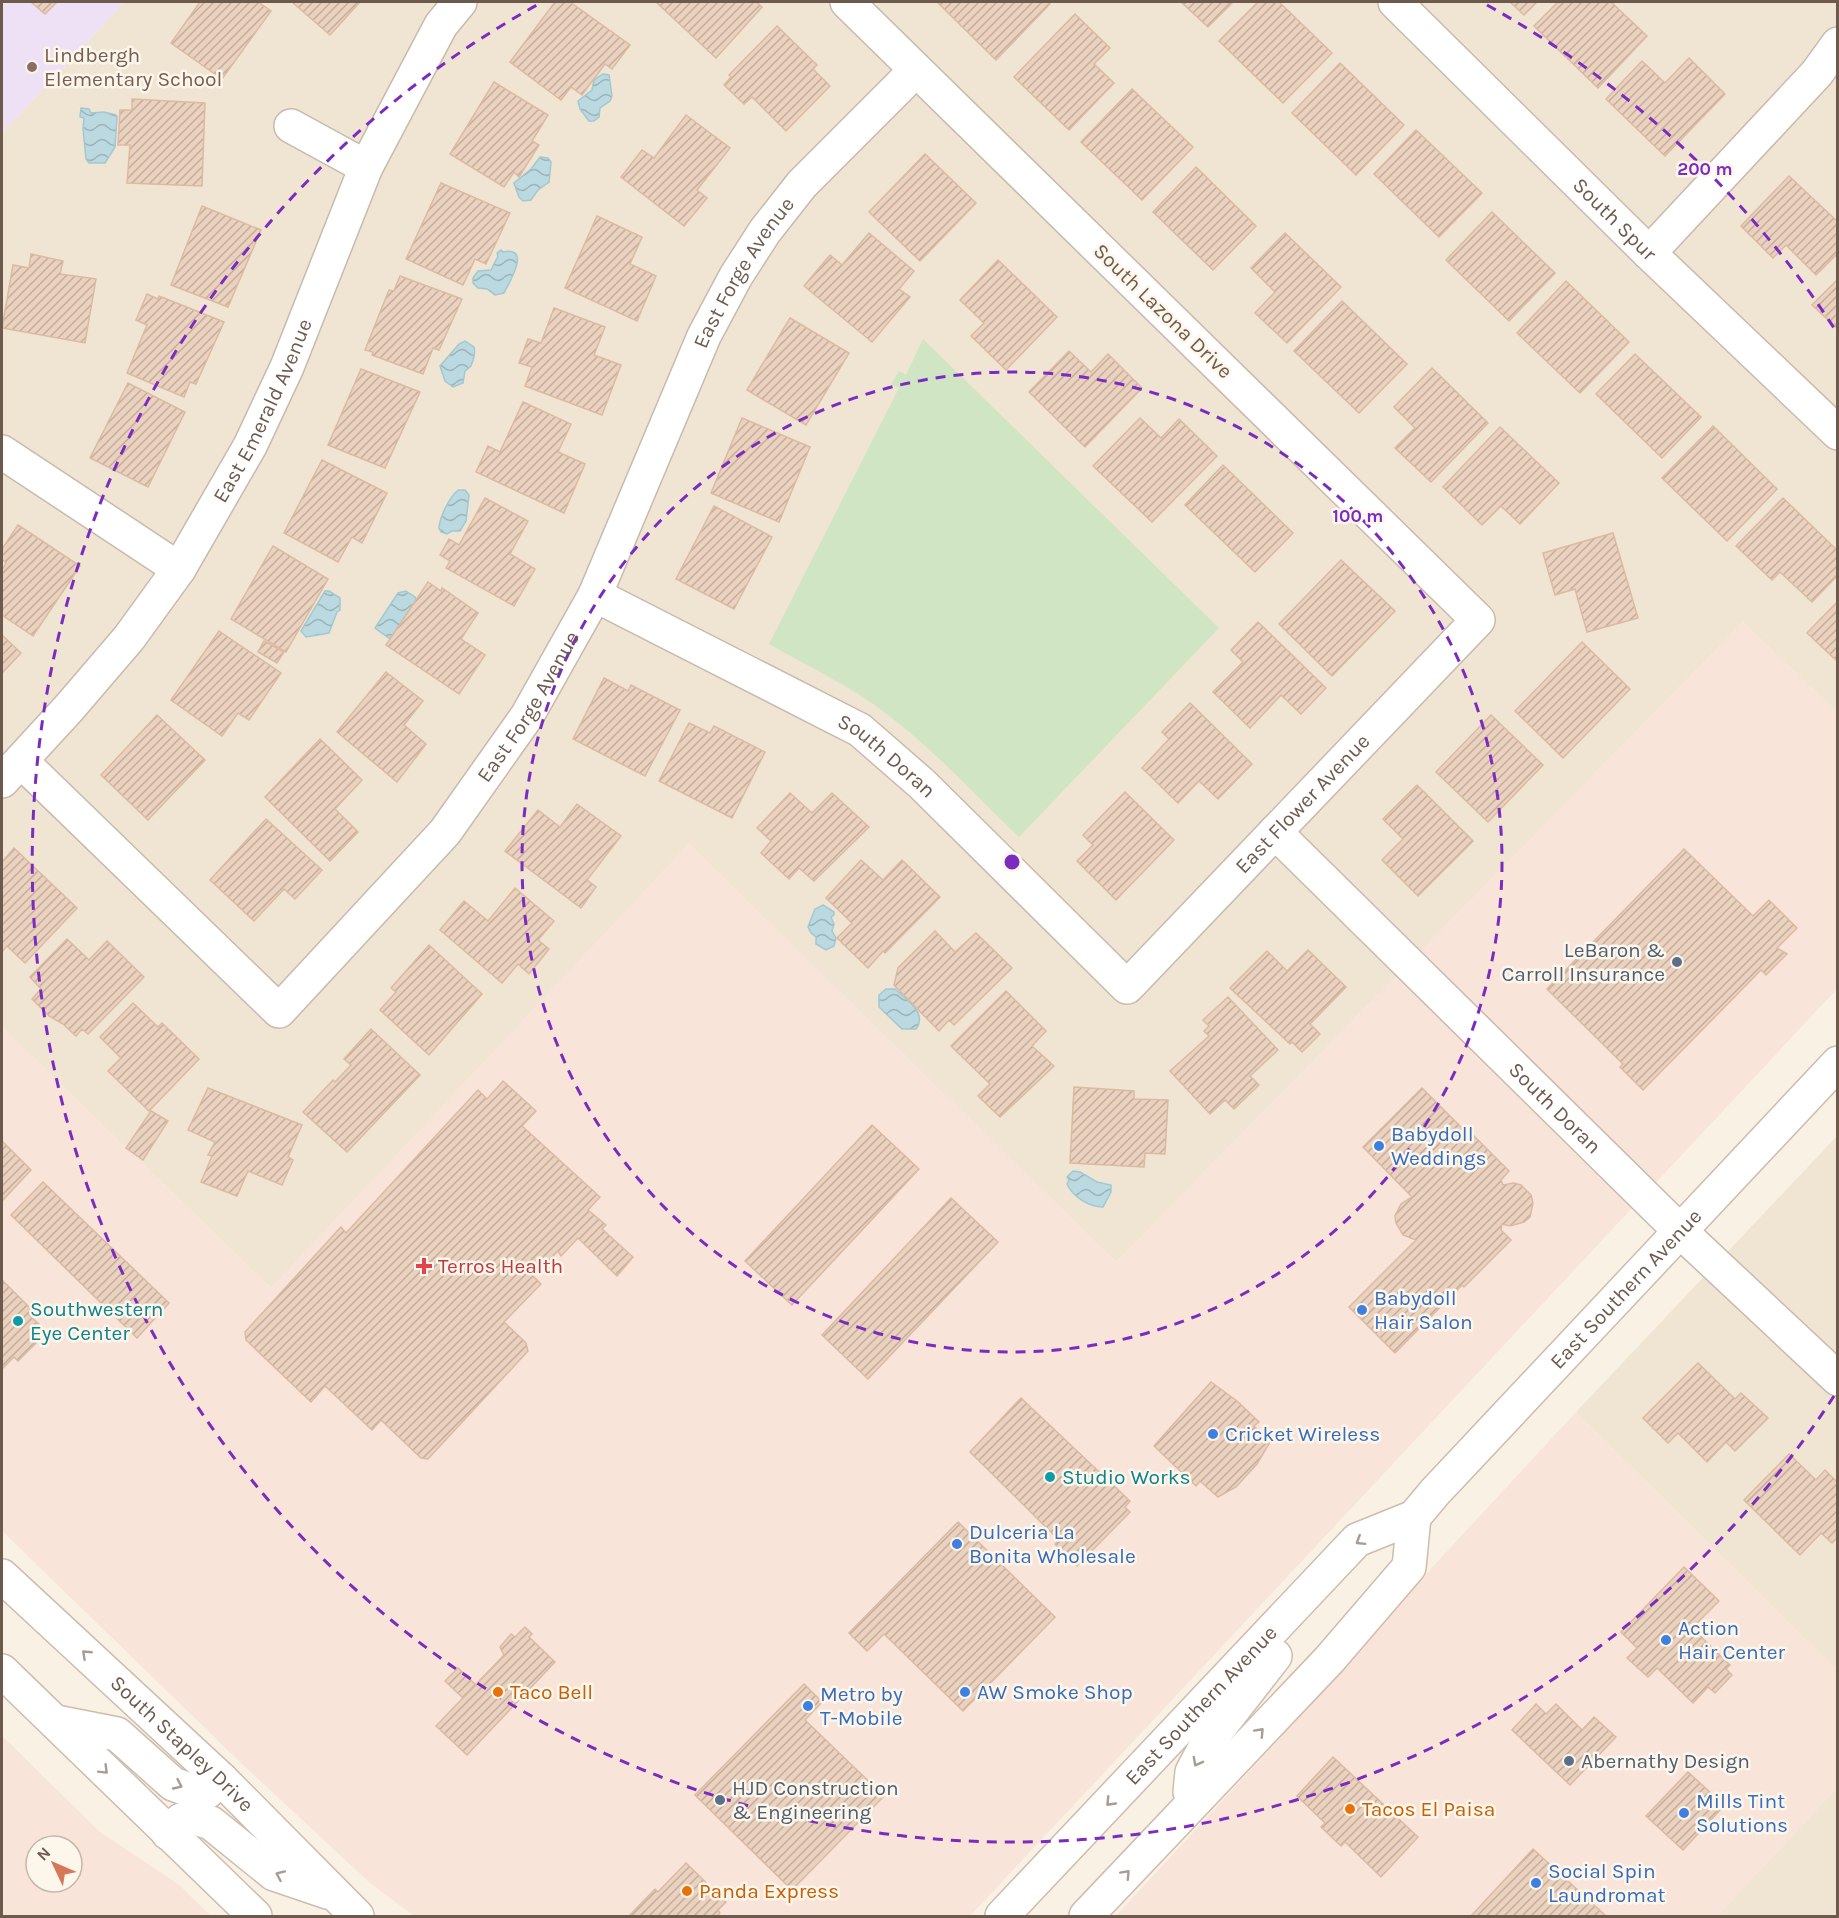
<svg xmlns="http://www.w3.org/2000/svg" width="1839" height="1918" font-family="Karla,sans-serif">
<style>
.residential{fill:#f0e4d3}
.commercial{fill:#f8e4d9;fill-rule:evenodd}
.education{fill:#efe1f5}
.green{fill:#d0e5c4}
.water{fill:url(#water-waves);stroke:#a3c8d1;stroke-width:1.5}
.building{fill:url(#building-hatch);stroke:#dcbaa1;stroke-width:1.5}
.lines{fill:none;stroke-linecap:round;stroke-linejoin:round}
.minor-casing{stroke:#c8baac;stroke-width:36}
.secondary-casing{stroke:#cebcad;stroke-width:36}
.minor{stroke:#fff;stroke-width:33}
.secondary{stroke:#fff;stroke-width:33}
.oneway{stroke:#a89c94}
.ring{fill:none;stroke:#7b2cbf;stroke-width:3;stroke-dasharray:10 8}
.education-dot{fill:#8d6e63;stroke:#fdf6ea;stroke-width:2}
.service-dot{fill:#5c6f8a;stroke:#fdf6ea;stroke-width:2}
.shop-dot{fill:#3f7fe0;stroke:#fdf6ea;stroke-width:2}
.health-dot{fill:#e0444e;stroke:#fdf6ea;stroke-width:2}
.culture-dot{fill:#0f9aa8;stroke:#fdf6ea;stroke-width:2}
.food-dot{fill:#e8710a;stroke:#fdf6ea;stroke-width:2}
.labels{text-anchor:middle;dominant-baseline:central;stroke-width:5;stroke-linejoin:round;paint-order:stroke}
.education-label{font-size:21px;fill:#785e54;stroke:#fdf6ea;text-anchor:start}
.street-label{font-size:21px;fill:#6e5a4d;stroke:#fdf6ea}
.service-label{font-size:21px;fill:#4e5e75;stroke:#fdf6ea;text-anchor:start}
.shop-label{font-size:21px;fill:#366cbe;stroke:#fdf6ea;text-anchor:start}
.health-label{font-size:21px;fill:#be3a42;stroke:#fdf6ea;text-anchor:start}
.culture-label{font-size:21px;fill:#0d838f;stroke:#fdf6ea;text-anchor:start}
.food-label{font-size:21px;fill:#c56008;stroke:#fdf6ea;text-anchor:start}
.centre{fill:#7b2cbf;stroke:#fdf6ea;stroke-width:3}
.ring-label{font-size:18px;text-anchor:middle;font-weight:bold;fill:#7b2cbf;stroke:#fdf6ea;stroke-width:5;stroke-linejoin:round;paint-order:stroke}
</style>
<defs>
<pattern id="water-waves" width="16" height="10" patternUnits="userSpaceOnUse" patternTransform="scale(1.5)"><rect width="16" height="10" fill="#bbd9e0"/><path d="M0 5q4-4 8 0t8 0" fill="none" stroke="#9cb3b8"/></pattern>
<pattern id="building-hatch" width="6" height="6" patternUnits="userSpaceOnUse" patternTransform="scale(1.5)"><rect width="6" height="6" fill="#ebd2bf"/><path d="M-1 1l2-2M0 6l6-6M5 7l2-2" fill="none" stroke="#c3ad9d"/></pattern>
</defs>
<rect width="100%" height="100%" fill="#f9f2e4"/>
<!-- residential -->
<g class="residential">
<path d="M125 2H1837V712L1743 622 1116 1262 689 844 271 1288 2 1027V133Z"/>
<path d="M1837 1136V1670L1576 1412Z"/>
<path d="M1837 1788V1916H1717Z"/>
</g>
<!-- commercial -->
<g class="commercial">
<path d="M1743 622 1837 712V989L970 1916H414L370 1883 241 1763 2 1531V1027L271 1288 689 843 1116 1262Z"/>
<path d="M1576 1412 1837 1670V1788L1717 1916H1116L1317 1698 1387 1616Z"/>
<path d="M2 1736 100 1832 178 1884 211 1916H2ZM36 1846H72V1882H36Z"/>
</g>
<!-- education -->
<path class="education" d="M2 2H125L2 133Z"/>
<!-- green -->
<path class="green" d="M923 339 1219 628 1019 837C975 795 933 748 884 712 849 685 807 666 769 644L899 388 891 384 899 371 906 375Z"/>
<!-- water -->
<g class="water">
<path d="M603 74 609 75 612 96 610 101 600 108 599 117 594 121H589L580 109 578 101 592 90 594 80Z"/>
<path d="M81 108 89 109 91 113 104 112 116 115 117 117 115 147 105 163H89L86 159 83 129 84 118 80 117Z"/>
<path d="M540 157 548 158 551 162 549 182 538 190 531 200 523 201 519 197 514 183 531 169Z"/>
<path d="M501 250 503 252C532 246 509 283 504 293L495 295 487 289 478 288 473 283V278L478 271 491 270 498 256 497 253Z"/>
<path d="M465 341 474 347C476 353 473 361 471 366L465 371 463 383 453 387 445 381 440 366 459 344Z"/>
<path d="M458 490H465L469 495 466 521 460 531H452L447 534 441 532 439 528C440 516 449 498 458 490Z"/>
<path d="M325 591H329L340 598V610L337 612 329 633 306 637 301 631Z"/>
<path d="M406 591 415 597 416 600 390 639 375 628 398 593Z"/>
<path d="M823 905 834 912V915L831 917 834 924 832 931 836 938 834 946 826 950 816 944V937L811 933 808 927 815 909Z"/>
<path d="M886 989H895C906 999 928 1013 916 1029H902L879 1007V995Z"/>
<path d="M1073 1171 1080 1172 1097 1182 1111 1185V1192L1103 1207C1089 1207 1073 1197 1067 1184L1069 1180 1067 1177Z"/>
</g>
<!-- building -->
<g class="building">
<path d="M31 2H57L45 14Z"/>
<path d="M200 2H258L271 11 222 79 171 43Z"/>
<path d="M292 2H360L330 35Z"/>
<path d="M555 2H570L630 45 612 69 605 64 582 95 571 87 561 100 510 62Z"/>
<path d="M658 2H756L762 7 716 58 657 3Z"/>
<path d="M939 2H1047L1050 4 996 60 938 3Z"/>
<path d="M1181 2H1233L1208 27Z"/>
<path d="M1258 2H1279L1332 53 1283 103 1219 41Z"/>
<path d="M1510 2H1537L1524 15Z"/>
<path d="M1558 2H1611L1647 36 1598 88 1534 26Z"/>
<path d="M1075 14 1110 48 1094 64 1114 83 1069 130 1014 77Z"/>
<path d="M777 26 817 65 813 69 830 86 786 131 752 97 744 104 724 85 731 77 729 75Z"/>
<path d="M1689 58 1725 94 1665 156 1606 99 1642 61 1665 83Z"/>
<path d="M1340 63 1404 125 1356 175 1292 113Z"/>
<path d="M494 82 548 115 532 141 539 145 519 177 514 172 504 187 450 154Z"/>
<path d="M1132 89 1193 147 1142 200 1081 142Z"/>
<path d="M132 99 205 103 202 186 127 183 130 145H118L120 110H132Z"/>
<path d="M686 115 730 148 697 190 707 198 684 226 621 177 642 150 654 158Z"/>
<path d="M1416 130 1482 193 1439 237 1374 174Z"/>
<path d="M925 154 976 203 920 261 869 212Z"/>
<path d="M1196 167 1256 226 1213 270 1153 212Z"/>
<path d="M1789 176 1838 222V253L1816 275 1786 245 1773 258 1741 226Z"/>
<path d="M441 183 510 213 486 264 475 259 463 285 406 259Z"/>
<path d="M202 206 261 230 228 307 171 285Z"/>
<path d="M1492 212 1555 273 1509 321 1446 260Z"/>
<path d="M597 216 642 237 630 264 656 276 637 321 565 288Z"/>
<path d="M869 233 914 271 899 289 910 297 872 342 804 286 830 255 842 265Z"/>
<path d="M1285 233 1341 287 1287 343 1255 313 1275 292 1251 268Z"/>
<path d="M31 254 63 261 60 274 96 279 85 343 2 328 13 265 29 268Z"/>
<path d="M998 260 1057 317 1006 370 971 336 984 323 960 300Z"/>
<path d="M400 276 462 299 439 350 433 348 423 374 372 355 373 352 365 350 389 290 394 291Z"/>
<path d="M1838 279V329L1812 305Z"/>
<path d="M1566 281 1629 342 1580 393 1517 333Z"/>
<path d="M147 294 158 299 159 296 224 322 196 384 190 382 184 397 127 373 147 325 136 320Z"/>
<path d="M1342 301 1407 364 1359 413 1294 351Z"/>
<path d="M554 308 605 327 594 355 621 365 602 415 525 386 532 367 519 363 528 339 541 343Z"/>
<path d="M790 318 849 353 806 425 747 390Z"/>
<path d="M1069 351 1091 372 1108 354 1142 388 1085 447 1029 392Z"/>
<path d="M1635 354 1701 417 1662 458 1596 394Z"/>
<path d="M1432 368 1488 423 1431 482 1395 448 1415 428 1394 407Z"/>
<path d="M361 369 420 392 385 468 328 445Z"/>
<path d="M128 383 185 412 148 487 90 458Z"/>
<path d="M523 402 571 424 558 452 585 464 564 513 476 472 488 446 500 452Z"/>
<path d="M742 418 810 447 779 522 711 493Z"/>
<path d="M1140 418 1161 438 1179 419 1217 456 1152 522 1093 466Z"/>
<path d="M1713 426 1777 489 1727 541 1662 478Z"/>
<path d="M1500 427 1559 483 1520 524 1501 506 1482 525 1443 487Z"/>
<path d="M322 460 387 493 362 543 352 537 338 562 284 533Z"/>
<path d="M1223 465 1293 533 1255 572 1185 505Z"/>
<path d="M485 498 528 521 510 554 535 569 514 606 446 568 450 561 440 555 449 539 459 545Z"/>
<path d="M1783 498 1838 551V575L1812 602 1780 572 1772 580 1736 546Z"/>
<path d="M714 506 772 537 734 609 676 579Z"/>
<path d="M18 525 80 566 33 636 2 615V570L6 563 2 559V549Z"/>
<path d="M1613 533 1638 618 1587 632 1575 589 1555 595 1543 553Z"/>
<path d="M273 546 328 579 286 652 231 619Z"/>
<path d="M1341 560 1395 611 1332 676 1279 624Z"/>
<path d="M428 582 441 591 442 588 478 613 461 639 485 655 459 694 386 645Z"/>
<path d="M1838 601V662L1807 633Z"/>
<path d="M1258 622 1326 688 1301 714 1281 695 1250 728 1213 692 1243 662 1231 650Z"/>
<path d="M219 631 281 673 249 720 238 713 222 736 171 700Z"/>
<path d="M2 635 21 653 2 673Z"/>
<path d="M264 641 284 652 277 663 258 652Z"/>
<path d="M1582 642 1630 689 1563 758 1515 711Z"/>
<path d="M386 672 423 701 404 725 426 744 397 782 337 732Z"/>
<path d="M604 678 628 691 631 685 680 710 645 776 573 739Z"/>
<path d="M1190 703 1252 764 1218 799 1199 781 1178 803 1142 768 1169 739 1162 732Z"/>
<path d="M157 715 205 760 148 820 101 775Z"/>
<path d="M1491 715 1543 765 1488 822 1436 772Z"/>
<path d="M689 723 710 733 714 726 765 752 732 818 659 781Z"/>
<path d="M320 739 362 780 335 809 358 832 330 861 265 797Z"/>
<path d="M1417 785 1473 841 1418 896 1382 860 1403 839 1383 819Z"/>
<path d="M1125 792 1174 840 1116 900 1077 861 1093 845 1083 835Z"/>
<path d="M790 793 812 813 832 793 869 827 814 881 799 868 789 879 761 853 771 841 757 828Z"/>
<path d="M577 804 621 836 587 880 596 887 581 908 505 851 538 810 560 827Z"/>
<path d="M266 819 322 870 295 899 284 889 254 921 210 880Z"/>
<path d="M14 848 77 908 25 963 7 946 2 952V862Z"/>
<path d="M1684 849 1753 916 1769 900 1797 928 1777 948 1787 954 1766 975 1761 970 1643 1090 1620 1067 1623 1064 1547 989Z"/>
<path d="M861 860 883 880 902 860 940 897 885 953 883 951 868 968 837 938 852 923 826 898Z"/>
<path d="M515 888 554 921 538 940 549 949 529 974 518 964 502 983 440 930 464 901 488 921Z"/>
<path d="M935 931 955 952 976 933 1012 968 954 1025 949 1020 939 1031 894 985 898 968Z"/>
<path d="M67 939 89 960 107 941 144 977 88 1034 82 1029 76 1036 63 1024 49 1016 32 999 41 989 30 977Z"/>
<path d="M429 945 482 994 429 1055 380 1010 396 992 391 988Z"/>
<path d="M1308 950 1346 987 1310 1024 1320 1034 1302 1052 1292 1042 1290 1044 1230 988 1267 951 1287 971Z"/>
<path d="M1006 991 1046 1031 1032 1046 1054 1066 1000 1117 978 1096 990 1084 951 1046Z"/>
<path d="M1228 997 1278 1050 1250 1076 1259 1085 1234 1109 1225 1100 1210 1114 1170 1071 1209 1036 1204 1031 1209 1026 1203 1020Z"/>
<path d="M133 1003 158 1027 162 1023 199 1059 149 1111 108 1071 121 1058 100 1037Z"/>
<path d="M371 1029 420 1075 347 1152 303 1112 333 1080 335 1082 351 1065 344 1059Z"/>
<path d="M503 1081 536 1111 522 1126 600 1197 588 1210 606 1225 602 1229 633 1257 617 1276 578 1238 561 1256 558 1251 533 1276 541 1284 504 1322 526 1343 528 1351 428 1459 421 1458 381 1420 372 1430 325 1386 311 1402 246 1340 245 1332 341 1227 346 1233 478 1090 487 1099Z"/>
<path d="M1074 1087 1134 1091V1099L1168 1100 1165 1154 1145 1153 1144 1167 1070 1163Z"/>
<path d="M208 1088 302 1125 288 1157 293 1160 282 1185 248 1171 237 1196 201 1182 212 1156 208 1155 215 1142 188 1130Z"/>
<path d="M1422 1088 1466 1132 1468 1130 1509 1171 1501 1180 1503 1185 1514 1183 1521 1185 1531 1195 1533 1203 1530 1217 1524 1222 1510 1226 1502 1224 1501 1230 1511 1240 1464 1287 1462 1285 1395 1353 1349 1307 1416 1240 1403 1235 1396 1223 1395 1216 1401 1204 1412 1197 1363 1147Z"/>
<path d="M151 1111 168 1121 143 1160 126 1148Z"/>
<path d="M872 1125 919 1169 792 1305 745 1261Z"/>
<path d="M2 1141 31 1170 2 1201Z"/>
<path d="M43 1182 169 1303 137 1338 11 1215Z"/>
<path d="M951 1198 998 1242 868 1379 822 1335Z"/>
<path d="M2 1280 33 1311 29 1315 42 1327 31 1339 36 1343 18 1361 14 1357 2 1369Z"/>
<path d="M1698 1363 1735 1399 1741 1393 1768 1418 1735 1451 1726 1442 1707 1462 1678 1433 1668 1443 1643 1418Z"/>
<path d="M1211 1382 1237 1401 1259 1422 1254 1426 1270 1442 1257 1464 1236 1487 1218 1497 1200 1481 1196 1486 1154 1446Z"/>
<path d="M1021 1398 1130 1501 1125 1507 1130 1512 1077 1566 1055 1544 1059 1540 970 1452Z"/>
<path d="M1789 1454 1816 1480 1825 1470 1838 1483V1537L1832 1543 1821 1533 1800 1555 1744 1500Z"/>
<path d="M958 1522 1055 1617 963 1711 884 1634 867 1651 849 1633Z"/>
<path d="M1684 1567 1719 1601 1692 1628 1730 1665 1726 1669 1732 1675 1715 1693 1708 1687 1693 1703 1657 1668 1648 1677 1627 1658 1637 1648 1621 1632Z"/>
<path d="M525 1627 532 1634 529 1637 555 1662 467 1755 436 1726 504 1655 500 1647 511 1634 515 1637Z"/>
<path d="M458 1668 476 1685 463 1698 445 1681Z"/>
<path d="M804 1684 822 1702 805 1720 884 1796 792 1890 695 1795Z"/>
<path d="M1536 1704 1546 1714 1556 1704 1582 1730 1594 1717 1616 1737 1570 1785 1512 1730Z"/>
<path d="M1333 1757 1418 1837 1381 1877 1345 1842 1341 1846 1321 1827 1325 1823 1297 1796Z"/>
<path d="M1688 1772 1711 1793 1708 1797 1721 1809 1683 1850 1646 1816Z"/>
<path d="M1533 1849 1606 1916H1471Z"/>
<path d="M686 1863 726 1902 718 1910 720 1913 717 1916H629L655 1889 658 1892Z"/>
</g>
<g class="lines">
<!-- minor casing -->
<g class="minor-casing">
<g id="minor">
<path id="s1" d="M1395 2 1649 253 1838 433"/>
<path d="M291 126 366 167"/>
<path d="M1649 253 1817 73 1838 44"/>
<path d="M2 452 179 569"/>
<path id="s2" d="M595 595 860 730 922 784 1127 987 1478 620 847 2"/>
<path id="s3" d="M21 761 279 1011 445 832 527 716 595 595 704 336 736 276 765 231 802 184 916 70"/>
<path id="s4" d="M2 781 69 708 129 638 179 569 250 446 287 367 366 167 441 25 460 2"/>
<path id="s5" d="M1275 832 1680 1231 1838 1379"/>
</g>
</g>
<!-- secondary casing -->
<g class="secondary-casing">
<g id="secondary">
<path id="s6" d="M2 1576 221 1779 357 1916"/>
<path d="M2 1671 255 1916"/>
<path d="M56 1722 117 1734 173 1784 192 1791 207 1792 221 1779"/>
<path d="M1197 1799 1190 1792 1192 1772 1208 1742 1275 1656"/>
<path d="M168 1833 181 1820 192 1817 211 1823 274 1874 327 1892"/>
<path id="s7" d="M1002 1916 1357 1540 1414 1517 1435 1492 1838 1063"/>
<path d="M1086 1916 1329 1660 1409 1567 1414 1517"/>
</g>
</g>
<!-- minor -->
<use href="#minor" class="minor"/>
<!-- secondary -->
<use href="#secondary" class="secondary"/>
</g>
<!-- one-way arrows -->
<defs><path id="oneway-chevron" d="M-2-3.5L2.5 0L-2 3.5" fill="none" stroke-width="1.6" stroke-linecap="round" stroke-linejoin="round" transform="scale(1.5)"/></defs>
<g class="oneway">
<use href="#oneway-chevron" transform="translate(1360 1541) rotate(148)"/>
<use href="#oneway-chevron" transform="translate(86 1654) rotate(-137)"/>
<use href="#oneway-chevron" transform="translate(1260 1732) rotate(-47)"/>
<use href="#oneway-chevron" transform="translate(1197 1762) rotate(118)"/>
<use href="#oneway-chevron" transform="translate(104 1770) rotate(45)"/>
<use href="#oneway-chevron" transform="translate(178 1785) rotate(25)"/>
<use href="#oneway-chevron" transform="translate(1110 1802) rotate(134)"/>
<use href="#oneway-chevron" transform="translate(1126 1874) rotate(-47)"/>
<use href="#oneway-chevron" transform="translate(280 1875) rotate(-156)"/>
</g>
<!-- distance rings -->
<g class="ring">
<circle cx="1012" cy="862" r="490"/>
<path d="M1834 1396A980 980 0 1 1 537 5M1487 5A980 980 0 0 1 1834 328"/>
</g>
<!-- markers -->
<circle class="education-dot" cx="32" cy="67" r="6"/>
<g class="service-dot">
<circle cx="1677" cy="962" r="6"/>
<circle cx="1569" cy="1761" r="6"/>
<circle cx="720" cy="1800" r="6"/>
</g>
<g class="shop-dot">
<circle cx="1379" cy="1146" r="6"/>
<circle cx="1362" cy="1310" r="6"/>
<circle cx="1213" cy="1434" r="6"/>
<circle cx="957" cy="1544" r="6"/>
<circle cx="1666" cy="1640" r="6"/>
<circle cx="965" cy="1692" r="6"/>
<circle cx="808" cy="1706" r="6"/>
<circle cx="1684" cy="1813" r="6"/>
<circle cx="1536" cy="1883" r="6"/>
</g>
<path class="health-dot" d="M421 1257h6v6h6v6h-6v6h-6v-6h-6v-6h6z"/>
<g class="culture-dot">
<circle cx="18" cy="1321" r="6"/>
<circle cx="1050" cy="1477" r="6"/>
</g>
<g class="food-dot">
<circle cx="498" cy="1692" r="6"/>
<circle cx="1350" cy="1809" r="6"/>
<circle cx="687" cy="1891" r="6"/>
</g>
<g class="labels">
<!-- education labels -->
<g class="education-label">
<text x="44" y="55">Lindbergh<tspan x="44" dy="24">Elementary School</tspan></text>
</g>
<!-- street labels -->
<g class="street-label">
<text stroke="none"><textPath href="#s1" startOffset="309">South Spur</textPath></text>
<text stroke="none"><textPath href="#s3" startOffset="1240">East Forge Avenue</textPath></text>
<text transform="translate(1163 311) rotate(44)">South Lazona Drive</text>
<text stroke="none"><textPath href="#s4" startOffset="456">East Emerald Avenue</textPath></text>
<text stroke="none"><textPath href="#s3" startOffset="754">East Forge Avenue</textPath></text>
<text stroke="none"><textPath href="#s2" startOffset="334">South Doran</textPath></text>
<text stroke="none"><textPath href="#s2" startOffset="922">East Flower Avenue</textPath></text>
<text stroke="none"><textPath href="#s5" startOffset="393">South Doran</textPath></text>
<text stroke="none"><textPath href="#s7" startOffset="890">East Southern Avenue</textPath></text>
<text stroke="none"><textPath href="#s7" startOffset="290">East Southern Avenue</textPath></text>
<text stroke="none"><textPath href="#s6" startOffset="246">South Stapley Drive</textPath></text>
</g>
<!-- service labels -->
<g class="service-label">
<text x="1665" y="950" text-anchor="end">LeBaron &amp;<tspan x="1665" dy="24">Carroll Insurance</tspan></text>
<text x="1581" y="1761">Abernathy Design</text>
<text x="732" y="1788">HJD Construction<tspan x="732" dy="24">&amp; Engineering</tspan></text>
</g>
<!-- shop labels -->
<g class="shop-label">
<text x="1391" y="1134">Babydoll<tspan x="1391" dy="24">Weddings</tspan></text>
<text x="1374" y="1298">Babydoll<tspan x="1374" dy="24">Hair Salon</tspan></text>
<text x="1225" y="1434">Cricket Wireless</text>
<text x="969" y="1532">Dulceria La<tspan x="969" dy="24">Bonita Wholesale</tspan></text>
<text x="1678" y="1628">Action<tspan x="1678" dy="24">Hair Center</tspan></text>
<text x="977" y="1692">AW Smoke Shop</text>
<text x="820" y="1694">Metro by<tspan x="820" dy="24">T-Mobile</tspan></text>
<text x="1696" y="1801">Mills Tint<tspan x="1696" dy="24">Solutions</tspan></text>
<text x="1548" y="1871">Social Spin<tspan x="1548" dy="24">Laundromat</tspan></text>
</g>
<!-- health labels -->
<g class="health-label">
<text x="438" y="1266">Terros Health</text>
</g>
<!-- culture labels -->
<g class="culture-label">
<text x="30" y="1309">Southwestern<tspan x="30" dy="24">Eye Center</tspan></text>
<text x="1062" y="1477">Studio Works</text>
</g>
<!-- food labels -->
<g class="food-label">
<text x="510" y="1692">Taco Bell</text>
<text x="1362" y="1809">Tacos El Paisa</text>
<text x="699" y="1891">Panda Express</text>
</g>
</g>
<circle cx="1012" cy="862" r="9" class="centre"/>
<g class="ring-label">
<text x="1705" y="175">200 m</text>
<text x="1358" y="522">100 m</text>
</g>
<!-- border -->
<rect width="1839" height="1918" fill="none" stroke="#6e5a4d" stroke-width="6"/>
<!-- north arrow -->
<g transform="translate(54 1864) rotate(314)"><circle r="28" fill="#fdf6ea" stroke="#c4b8ab" stroke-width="1.5"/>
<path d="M0-4.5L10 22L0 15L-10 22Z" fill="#d57857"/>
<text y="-9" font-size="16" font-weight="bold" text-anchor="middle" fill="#6e5a4d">N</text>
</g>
</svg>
